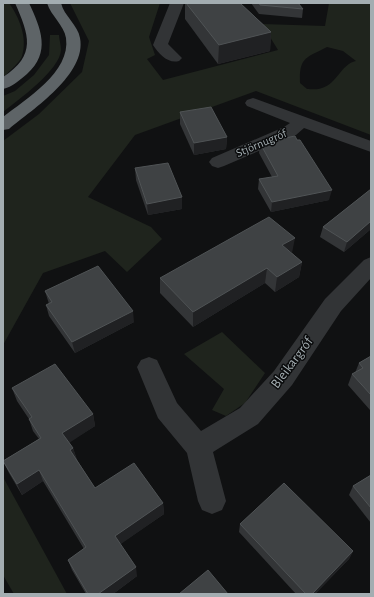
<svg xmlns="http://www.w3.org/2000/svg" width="374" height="597" font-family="'Alegreya Sans',sans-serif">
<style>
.green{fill:#1f241d;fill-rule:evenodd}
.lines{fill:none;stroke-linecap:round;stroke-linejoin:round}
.minor{fill:#323436;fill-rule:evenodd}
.highway{fill:#5e6467;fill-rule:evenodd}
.wall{fill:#333537}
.shaded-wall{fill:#202123}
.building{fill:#3f4244;stroke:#4f5355}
.labels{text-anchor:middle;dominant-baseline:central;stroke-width:3;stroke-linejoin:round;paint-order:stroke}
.far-street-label{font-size:12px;fill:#a3adb1;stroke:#0b0c0d}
.street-label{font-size:14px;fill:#a3adb1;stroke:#0b0c0d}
</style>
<rect width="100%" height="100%" fill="#101112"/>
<!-- green -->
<g class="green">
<path d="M3 3H9C19 17 28 38 22 56 21 61 7 74 3 77Z"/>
<path d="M70 3H160L149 37 155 55 147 59 163 80 278 50 262 24 325 26 329 3H371V135L256 91 135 135 88 197 151 227 162 239 127 272 105 251 43 273 3 345V141L39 114 82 72 89 41ZM327 47 343 51 356 61C341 64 337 84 322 88 318 90 311 89 307 89L300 83C299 57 306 58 327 47Z"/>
<path d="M50 35H59C59 39 61 45 61 50 60 70 18 100 3 112V96L15 91 34 75 49 55Z"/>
<path d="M222 332 265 373 245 403 226 416 212 410 224 389 184 354Z"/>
<path d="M3 477 67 594H14L3 575Z"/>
</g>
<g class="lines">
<!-- minor -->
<g class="minor">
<path d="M170 3H184L168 44 182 58 179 61C168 64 159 54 153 45Z"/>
<path d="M253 98 371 141V152L304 128 296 135 224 166 218 168 212 166 209 162 212 158 284 127 290 123 247 106 245 103 247 100Z"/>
<path d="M371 257V278L341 311 292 385 258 424 213 452 226 501 222 510 212 514 202 510 198 501 187 453 158 418 137 367 141 360 149 357 157 360 177 403 201 431 240 408 274 371 325 299 364 260Z"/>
</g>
<!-- highway -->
<g class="highway">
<path d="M15 3H29C41 29 51 52 27 74 20 80 12 87 3 89V77C37 55 29 35 15 3Z"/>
<path d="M47 3H61C64 16 78 25 80 38 87 74 33 109 9 129L3 130V117C26 99 71 72 66 38 64 25 51 16 47 3Z"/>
</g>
</g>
<!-- wall -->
<g class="wall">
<path d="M185 3H240L271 32 270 51 218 64 185 19Z"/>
<path d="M251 3H298L303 9 302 18 259 14Z"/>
<path d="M180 112 227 137 226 149 194 155 180 124Z"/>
<path d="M260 143 329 200 271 212 258 189 259 179 272 177 259 153Z"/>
<path d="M135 168 182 197V209L148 215 136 180Z"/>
<path d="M371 189V229L344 252 320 237 323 227Z"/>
<path d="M292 253 302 262 299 277 275 292 265 283 193 327 160 293V278Z"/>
<path d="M45 291 134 322 75 353 49 316 46 305 49 304Z"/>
<path d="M371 356V409L370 410 348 385 352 374 355 373 359 363Z"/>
<path d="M12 388 93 414 95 426 69 442 73 448 77 460 95 488 163 503 164 514 120 544 137 576 113 594H86L72 570 68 560 84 549 43 481 22 495 9 473 3 461 39 439 33 431 29 419 17 401Z"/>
<path d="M371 475V523L349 495 353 486Z"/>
<path d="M240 524 353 551 349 559 315 594H296L239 532Z"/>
</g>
<!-- shaded-wall -->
<g class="shaded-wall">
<path d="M271 32 270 51 218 64 219 45Z"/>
<path d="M227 137 226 149 194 155V143Z"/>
<path d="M332 190 329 200 271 212 272 202Z"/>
<path d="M182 197V209L148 215 147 204Z"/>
<path d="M371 221V229L344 252 347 242Z"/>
<path d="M295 238 292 253 282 245Z"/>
<path d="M302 262 299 277 275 292 277 277Z"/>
<path d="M267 268 265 283 193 327V312Z"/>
<path d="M133 311 134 322 75 353 72 342Z"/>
<path d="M93 414 95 426 66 445 62 433Z"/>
<path d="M73 448 77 460 70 450Z"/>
<path d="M39 470 43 481 22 495 17 484Z"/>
<path d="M163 503 164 514 118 546 115 536Z"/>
<path d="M353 551 349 559 315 594H312Z"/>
<path d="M136 567 137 576 113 594H98Z"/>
</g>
<!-- building -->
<g class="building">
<path d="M186 3H240L271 32 219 45Z"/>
<path d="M259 3H298L303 9 260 5Z"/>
<path d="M211 107 227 137 194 143 180 112Z"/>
<path d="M295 136 297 140H300L332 190 272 202 259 179 278 176 260 143Z"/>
<path d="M168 163 182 197 147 204 135 168Z"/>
<path d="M371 189V221L347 242 323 227Z"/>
<path d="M269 217 295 238 282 245 302 262 277 277 267 268 193 312 160 278Z"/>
<path d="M98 266 133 311 72 342 46 305 52 302 45 291Z"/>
<path d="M371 356V395L352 374 363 368 359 363Z"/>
<path d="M55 364 93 414 62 433 73 448 70 450 95 488 134 463 163 503 115 536 136 567 98 594H88L68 560 86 547 39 470 17 484 3 461 41 438 29 419 32 417 12 388Z"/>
<path d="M371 475V508L353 486Z"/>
<path d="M284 483 353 551 312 594H306L240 524Z"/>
<path d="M208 570 228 594H179Z"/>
</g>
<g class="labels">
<!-- far-street labels -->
<g class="far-street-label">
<text transform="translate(261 143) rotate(-23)">Stjörnugróf</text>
</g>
<!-- street labels -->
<g class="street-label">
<text transform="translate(292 363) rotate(-53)">Bleikargróf</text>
</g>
</g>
<!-- border -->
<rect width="374" height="597" fill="none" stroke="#a3adb1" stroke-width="8"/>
</svg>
